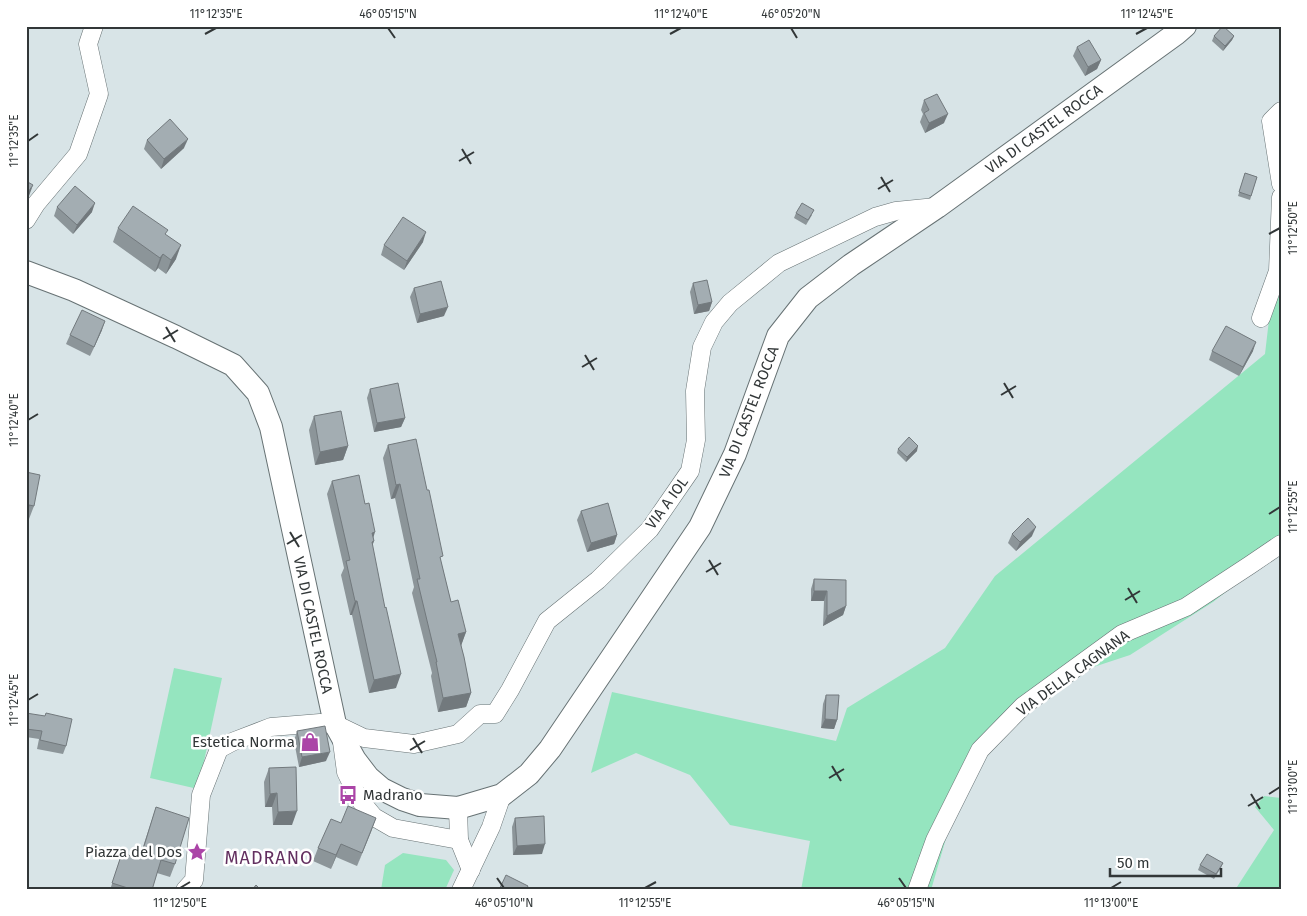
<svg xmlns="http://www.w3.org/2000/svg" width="1307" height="916" font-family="'Fira Sans',sans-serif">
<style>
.green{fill:#95e5bf}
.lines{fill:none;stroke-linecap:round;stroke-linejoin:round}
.minor-casing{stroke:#677274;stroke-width:19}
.major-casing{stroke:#677274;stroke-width:24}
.minor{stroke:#fff;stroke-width:18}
.major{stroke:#fff;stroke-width:22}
.wall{fill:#8c9599}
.shaded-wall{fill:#72797d}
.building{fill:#a3adb2;stroke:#72797d}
.ticks{fill:none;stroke:#323738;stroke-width:2}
.labels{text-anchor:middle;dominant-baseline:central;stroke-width:5;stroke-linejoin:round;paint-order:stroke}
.street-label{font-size:15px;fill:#323738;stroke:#fff}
.poi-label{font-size:15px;fill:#323738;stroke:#fff;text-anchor:end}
.quarter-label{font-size:18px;letter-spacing:1px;fill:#633060;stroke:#fff}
.neatline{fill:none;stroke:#323738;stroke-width:2}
.ticks-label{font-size:12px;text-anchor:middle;fill:#323738}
</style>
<rect width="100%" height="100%" fill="#d8e4e7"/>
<!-- green -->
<g class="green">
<path d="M1281 217V549L1213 602 1130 655 1039 685 970 756 931 890H801L810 841 730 825 690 775 636 753 591 773 612 692 836 741 847 708 945 648 995 576 1265 354Z"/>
<path d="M174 668 222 678 198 789 150 778Z"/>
<path d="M1264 796 1281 798V890H1235L1274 830 1255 807Z"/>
<path d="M403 853 446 860 454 870 445 890H381L385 865Z"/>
</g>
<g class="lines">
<!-- minor casing -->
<g class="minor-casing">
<g id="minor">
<path d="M1281 111 1271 121 1281 184"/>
<path d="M26 220 36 204 78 154 99 94 88 44 94 26"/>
<path d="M1261 318 1278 271 1281 197"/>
<path d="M342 742 346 772 359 799 374 817 393 828 459 840"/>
<path d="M458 808 459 840 471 870"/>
<path d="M185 890 194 880 201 795 219 749 232 742 271 727 320 723 335 724 364 738 414 744 458 734 480 714H495L510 690 547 621 598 580 650 529 690 471 696 440 695 391 702 347 714 322 730 303 779 263 875 217 896 211 936 207"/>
<path d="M461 890 491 827 502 795"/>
<path d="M917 890 935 840 980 750 1023 706 1122 634 1186 607 1250 565 1281 544"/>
</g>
</g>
<!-- major casing -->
<g class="major-casing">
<path id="major" d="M26 272 74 290 176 337 233 365 258 393 271 427 335 724 355 760 368 777 382 789 402 799 420 805 458 808 502 795 529 774 550 749 700 527 735 454 778 336 808 298 851 265 937 207 1177 33 1185 26"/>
</g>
<!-- minor -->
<use href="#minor" class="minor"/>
<!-- major -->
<use href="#major" class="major"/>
</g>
<!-- wall -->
<g class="wall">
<path d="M1214 36H1234L1232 40 1223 51 1212 41Z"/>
<path d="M1077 47 1101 60 1097 69 1085 76 1073 56Z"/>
<path d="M924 100 944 123 925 133 920 122 923 114 921 110Z"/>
<path d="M147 140 184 148 161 169 144 149Z"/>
<path d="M1245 173 1257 177 1250 200 1238 196Z"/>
<path d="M57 207 92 212 73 234 54 216Z"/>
<path d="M796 213 812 215 806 225 794 218Z"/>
<path d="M118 228 166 235 176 259 166 274 158 268 155 272 113 242Z"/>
<path d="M423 242 404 270 381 255 384 245Z"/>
<path d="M693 283 712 302 709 311 694 314 690 292Z"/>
<path d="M414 288 444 316 417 323 410 297Z"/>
<path d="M102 330 90 356 66 344 70 335Z"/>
<path d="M1212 351H1253L1239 376 1209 360Z"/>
<path d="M370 389 405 418 401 427 374 432 367 398Z"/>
<path d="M314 416 348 446 343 460 315 465 309 430Z"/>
<path d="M388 445 441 562 451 602 466 632 461 645 471 693 466 707 438 712 431 676 432 673 412 593 414 587 395 498 391 499 383 458Z"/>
<path d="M898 449 917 451 906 462 897 453Z"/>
<path d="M26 472 34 506 29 519 27 518Z"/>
<path d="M332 481 373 538 374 541 372 545 396 688 369 693 352 615H350L341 575 344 568 327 494Z"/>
<path d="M581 511 617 535 614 544 587 552 577 520Z"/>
<path d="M1012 534 1032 536 1016 551 1008 543Z"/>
<path d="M814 579 846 606 843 615 823 626 824 601H811V589Z"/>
<path d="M826 695 837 720 834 729 821 728 823 704Z"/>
<path d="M26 713 66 746 63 754 37 749 39 739 26 737Z"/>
<path d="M297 731 326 761 299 767 294 741Z"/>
<path d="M269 768 292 825H273L272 807H265L264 782Z"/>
<path d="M156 807 175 864 170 877 157 873 152 890H110L122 853 139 859Z"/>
<path d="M376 818 357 866 336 857 331 869 313 861 318 848 341 823Z"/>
<path d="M515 818 542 854 513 855 512 827Z"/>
<path d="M1223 863 1221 868 1214 879 1198 870 1200 865Z"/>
</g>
<!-- shaded-wall -->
<g class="shaded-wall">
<path d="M1092 26H1105L1104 29 1092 28Z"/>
<path d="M1234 36 1232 40 1223 51 1225 46Z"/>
<path d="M1101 60 1097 69 1085 76 1088 67Z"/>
<path d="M948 114 944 123 925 133 929 123Z"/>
<path d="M188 139 184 148 161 169 164 159Z"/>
<path d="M33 185 29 196 26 200V195Z"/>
<path d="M95 203 92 212 73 234 77 225Z"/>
<path d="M426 232 423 242 404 270 407 261Z"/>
<path d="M181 245 176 259 166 274 171 260Z"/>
<path d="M163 254 158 268 155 272 160 258Z"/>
<path d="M712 302 709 311 694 314 698 305Z"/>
<path d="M448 307 444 316 417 323 420 314Z"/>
<path d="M105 321 102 330 90 356 94 347Z"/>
<path d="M1256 342 1253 351 1239 376 1243 367Z"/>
<path d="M405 418 401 427 374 432 377 423Z"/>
<path d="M348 446 343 460 315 465 320 452Z"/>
<path d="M918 446 917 451 906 462 907 457Z"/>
<path d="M400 484 395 498 391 499 396 485Z"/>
<path d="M1036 527 1032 536 1016 551 1020 542Z"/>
<path d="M375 532 372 542 374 541 369 555 372 533Z"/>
<path d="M617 535 614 544 587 552 591 543Z"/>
<path d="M814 591H827L824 601H811Z"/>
<path d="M355 601H357L352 615H350Z"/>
<path d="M846 606 843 615 823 626 827 616Z"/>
<path d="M466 632 461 646 458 634Z"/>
<path d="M401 674 396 688 369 693 374 680Z"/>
<path d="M471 693 466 707 438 712 443 698Z"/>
<path d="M825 719 837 720 834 729 821 728Z"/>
<path d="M330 752 326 761 299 767 302 757Z"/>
<path d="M277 793 272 807H265L270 794Z"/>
<path d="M297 811 292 825H273L278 812Z"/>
<path d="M376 818 371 832 357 866 362 853Z"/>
<path d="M341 844 336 857 331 869 336 855Z"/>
<path d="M545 844 542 854 513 855 517 846Z"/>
</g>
<!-- building -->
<g class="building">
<path d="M1223 26 1234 36 1225 46 1214 36Z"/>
<path d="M1089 40 1101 60 1088 67 1077 47Z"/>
<path d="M937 94 948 114 929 123 924 113 929 110 924 100Z"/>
<path d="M170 119 188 139 164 159 147 140Z"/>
<path d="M1245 173 1257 177 1251 196 1239 192Z"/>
<path d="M26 181 33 185 26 195Z"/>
<path d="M75 186 95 203 77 225 57 207Z"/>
<path d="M802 203 814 210 808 220 796 213Z"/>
<path d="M133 206 168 230 165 234 181 245 171 260 163 254 160 258 118 228Z"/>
<path d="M403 217 426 232 407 261 384 245Z"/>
<path d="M707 280 712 302 698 305 693 283Z"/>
<path d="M441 281 448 307 420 314 414 288Z"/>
<path d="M82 310 105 321 94 347 70 335Z"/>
<path d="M1226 326 1256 342 1243 367 1212 351Z"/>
<path d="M398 383 405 418 377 423 370 389Z"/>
<path d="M341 411 348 446 320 452 314 416Z"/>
<path d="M909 437 918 446 907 457 898 449Z"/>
<path d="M416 439 427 490H429L443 556 440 557 451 602 458 600 466 632 458 634 464 657 471 693 443 698 436 662H437L417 579H420L400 484 396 485 388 445Z"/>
<path d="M26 472 40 475 34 506 29 505 26 526Z"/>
<path d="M359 475 365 504 369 503 375 532 372 533 374 541 372 542 385 608 386 607 401 674 374 680 357 601H355L346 561 350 560 332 481Z"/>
<path d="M608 503 617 535 591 543 581 511Z"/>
<path d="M1028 518 1036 527 1020 542 1012 534Z"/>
<path d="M814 579 846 580V606L827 616V591H814Z"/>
<path d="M826 695H839L837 720 825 719Z"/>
<path d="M26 713 45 716 46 713 72 719 66 746 40 740 42 731 26 729Z"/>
<path d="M325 726 330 752 302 757 297 731Z"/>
<path d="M296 767 297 811 278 812 277 793 270 794 269 768Z"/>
<path d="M348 806 376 818 362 853 341 844 336 855 318 848 331 819 341 823Z"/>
<path d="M156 807 189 818 175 864 161 860 152 890H134L112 883 122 853 140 859Z"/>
<path d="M544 816 545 844 517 846 515 818Z"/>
<path d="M1207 854 1223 863 1216 874 1200 865Z"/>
<path d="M506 875 528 886 526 890H499Z"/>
<path d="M256 885 261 890H252Z"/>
</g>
<!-- ticks -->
<path class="ticks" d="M388 28 395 38M791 28 797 38M205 34 216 28M670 34 681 28M1136 34 1147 28M28 141 38 134M462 149 471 164M459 161 474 152M881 177 890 192M878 189 893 180M1269 234 1280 228M166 327 175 342M163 339 178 330M585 355 594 370M582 367 597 358M1004 383 1013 398M1001 395 1016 386M28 420 38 414M1269 514 1280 507M290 532 299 547M287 544 302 535M709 560 718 575M706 572 721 563M1128 588 1137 603M1125 600 1140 591M28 700 38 694M413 738 422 753M410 750 425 741M832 766 841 781M829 778 844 769M1251 794 1260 809M1269 794 1280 787M1248 806 1263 797M497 878 504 888M899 878 906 888M180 888 190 882M645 888 656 882M1111 888 1121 882"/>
<!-- icons -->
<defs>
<g id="shop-bare" transform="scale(1.5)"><path d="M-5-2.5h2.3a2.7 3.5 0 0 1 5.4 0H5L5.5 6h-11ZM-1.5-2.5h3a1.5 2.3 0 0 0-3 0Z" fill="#ab44a7" stroke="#fff" stroke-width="2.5" paint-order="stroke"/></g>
<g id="bus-bare" transform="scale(1.5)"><path d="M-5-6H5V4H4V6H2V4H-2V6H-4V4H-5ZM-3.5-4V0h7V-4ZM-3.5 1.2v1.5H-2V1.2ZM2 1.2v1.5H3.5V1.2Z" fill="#ab44a7" stroke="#fff" stroke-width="2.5" paint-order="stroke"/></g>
<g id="sight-bare" transform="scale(1.5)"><path d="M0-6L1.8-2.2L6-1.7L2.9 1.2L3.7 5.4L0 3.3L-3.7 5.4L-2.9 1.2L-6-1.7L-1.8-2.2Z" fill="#ab44a7" stroke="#fff" stroke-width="2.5" paint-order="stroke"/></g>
</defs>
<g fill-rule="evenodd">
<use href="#shop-bare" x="310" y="742"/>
<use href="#bus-bare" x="348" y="795"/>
<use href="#sight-bare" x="197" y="852"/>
</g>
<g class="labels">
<!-- street labels -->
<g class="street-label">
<text transform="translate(1044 129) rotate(-36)">VIA DI CASTEL ROCCA</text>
<text transform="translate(749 412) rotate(-69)">VIA DI CASTEL ROCCA</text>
<text transform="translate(667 503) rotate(-54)">VIA A IOL</text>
<text transform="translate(313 625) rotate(78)">VIA DI CASTEL ROCCA</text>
<text transform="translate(1073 673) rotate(-36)">VIA DELLA CAGNANA</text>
</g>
<!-- poi labels -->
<g class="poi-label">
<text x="295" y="742">Estetica Norma</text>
<text x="363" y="795" text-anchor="start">Madrano</text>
<text x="182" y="852">Piazza del Dos</text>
</g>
<!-- quarter labels -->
<g class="quarter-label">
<text x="269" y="858">MADRANO</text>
</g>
</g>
<!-- border -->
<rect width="1307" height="916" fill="none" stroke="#ffffff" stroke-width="55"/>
<!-- scale -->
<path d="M1110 868v8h111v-8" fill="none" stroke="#323738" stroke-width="2.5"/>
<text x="1117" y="868" font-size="15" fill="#323738" stroke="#ffffff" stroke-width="4" paint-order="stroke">50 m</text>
<rect x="28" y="28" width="1252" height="860" class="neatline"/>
<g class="ticks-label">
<text x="216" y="18">11°12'35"E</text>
<text x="388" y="18">46°05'15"N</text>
<text x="681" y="18">11°12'40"E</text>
<text x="791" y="18">46°05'20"N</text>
<text x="1147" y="18">11°12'45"E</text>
<text transform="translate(14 141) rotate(-90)" y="4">11°12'35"E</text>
<text transform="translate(1293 228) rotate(-90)" y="4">11°12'50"E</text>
<text transform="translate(14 420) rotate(-90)" y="4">11°12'40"E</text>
<text transform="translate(1293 507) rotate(-90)" y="4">11°12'55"E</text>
<text transform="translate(14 700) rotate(-90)" y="4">11°12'45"E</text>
<text transform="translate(1293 787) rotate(-90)" y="4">11°13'00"E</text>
<text x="180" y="907">11°12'50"E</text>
<text x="504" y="907">46°05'10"N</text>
<text x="645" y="907">11°12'55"E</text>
<text x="906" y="907">46°05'15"N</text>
<text x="1111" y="907">11°13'00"E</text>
</g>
</svg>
